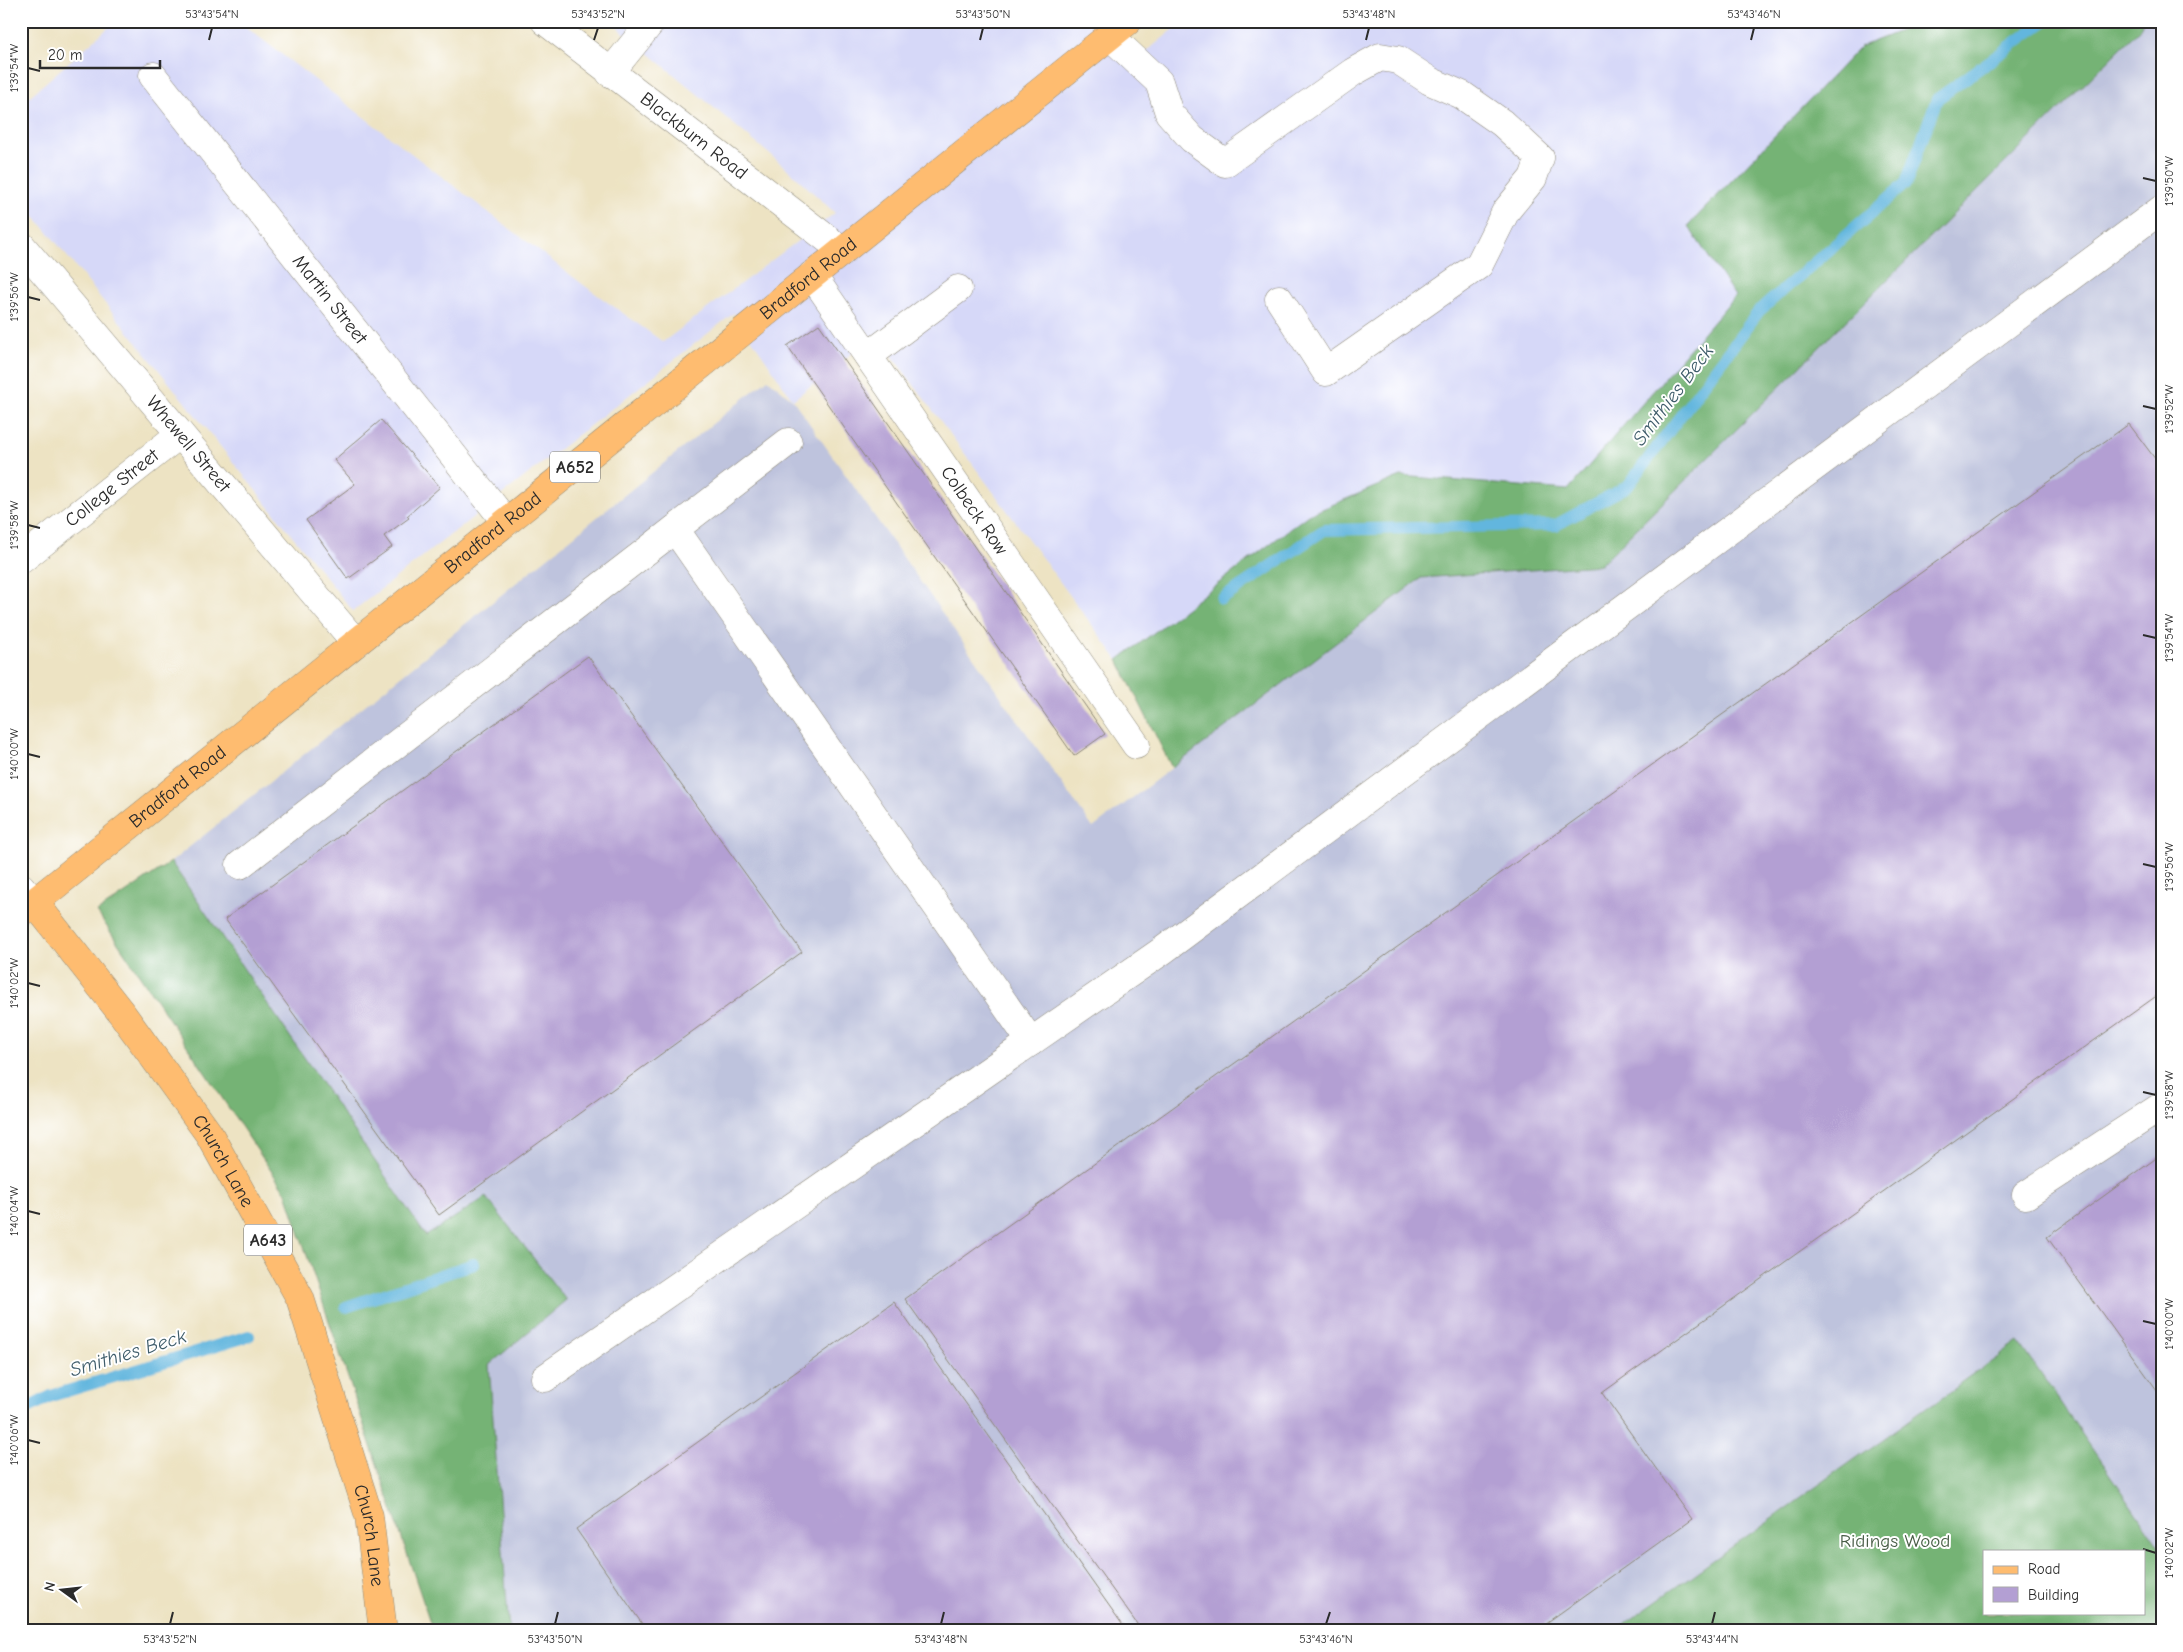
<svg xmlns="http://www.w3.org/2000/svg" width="2183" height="1652" font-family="'Comic Neue',sans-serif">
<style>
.built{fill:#d6d8f8}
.industrial{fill:#bec3dd}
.forest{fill:#74b375;stroke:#506f50;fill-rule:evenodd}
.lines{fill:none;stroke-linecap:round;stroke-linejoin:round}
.stream{stroke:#62b6de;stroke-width:12}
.building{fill:#b39fd3}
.minor-casing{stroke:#8c8777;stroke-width:29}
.major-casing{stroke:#8c8777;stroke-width:29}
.minor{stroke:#fff;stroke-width:28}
.major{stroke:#febc70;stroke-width:28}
.ticks{fill:none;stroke:#2b2b2b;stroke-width:2}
.labels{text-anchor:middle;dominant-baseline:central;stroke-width:4;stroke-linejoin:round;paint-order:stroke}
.shield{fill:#fff;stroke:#6b6b6b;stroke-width:1}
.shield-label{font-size:18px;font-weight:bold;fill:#2b2b2b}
.street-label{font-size:19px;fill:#2b2b2b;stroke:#fff}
.park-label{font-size:19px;fill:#495d47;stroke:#fff}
.water-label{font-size:20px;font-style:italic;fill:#3e5c6a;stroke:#fff}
.neatline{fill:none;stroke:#2b2b2b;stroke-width:2}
.ticks-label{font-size:12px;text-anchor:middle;fill:#2b2b2b}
</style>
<rect width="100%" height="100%" fill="#fff"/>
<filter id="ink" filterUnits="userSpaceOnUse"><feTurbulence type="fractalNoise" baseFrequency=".02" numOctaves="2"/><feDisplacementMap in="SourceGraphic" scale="10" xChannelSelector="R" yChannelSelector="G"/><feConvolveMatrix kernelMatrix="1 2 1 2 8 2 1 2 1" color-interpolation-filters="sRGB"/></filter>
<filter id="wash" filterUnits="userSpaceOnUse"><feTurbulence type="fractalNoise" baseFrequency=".0096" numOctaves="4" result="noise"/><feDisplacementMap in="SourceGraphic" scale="20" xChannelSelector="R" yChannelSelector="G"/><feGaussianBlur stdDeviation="1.12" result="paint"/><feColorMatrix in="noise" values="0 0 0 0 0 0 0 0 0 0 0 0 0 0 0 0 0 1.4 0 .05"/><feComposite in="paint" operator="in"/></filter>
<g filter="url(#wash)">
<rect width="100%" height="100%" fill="#ede3c3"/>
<!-- built -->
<path class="built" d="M116 21H238L585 286 663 342 835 213 791 172 610 21H1098L1142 55 1184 21H1925L1860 47 1688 226 1735 296 1568 491 1401 476 1308 515 1118 660 876 334 793 400 734 313 353 611 21 199V104Z"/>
<!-- industrial -->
<path class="industrial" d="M2143 21H2162V1551L2019 1342 1614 1631H509L489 1365 566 1300 426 1236 171 862 768 379 793 400 1093 828 1421 578 1600 565 2139 30Z"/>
<!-- forest -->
<g class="forest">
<path d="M1925 21H2143L2139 30 1600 565 1421 578 1172 768 1118 660 1308 515 1401 476 1568 490 1735 296 1688 226 1860 47Z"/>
<path d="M171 862 426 1236 486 1197 566 1300 489 1365 509 1631H433L286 1193 97 912Z"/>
<path d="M2019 1342 2162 1551V1631H1614ZM1984 1551H2144V1613H1984Z"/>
</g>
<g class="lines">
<!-- stream -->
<g class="stream">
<path d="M1222 599 1324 530 1556 525 1628 486 1759 311 1906 183 1937 99 2045 21"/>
<path d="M346 1307 474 1264"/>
<path d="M21 1412 51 1396 249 1336"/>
</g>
</g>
<g id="blocks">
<!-- building -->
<g class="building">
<path d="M819 324 1105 734 1074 756 787 346Z"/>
<path d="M381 420 440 487 407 516 409 518 384 536 392 547 348 579 306 520 355 484 334 460Z"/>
<path d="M2129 424 2162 468V992L1602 1393 1692 1519 1535 1631H1142L905 1299Z"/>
<path d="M588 656 802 952 439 1215 225 919Z"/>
<path d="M2162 1154V1397L2047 1237Z"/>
<path d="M894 1302 1127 1631H647L576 1529Z"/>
</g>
</g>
</g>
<g filter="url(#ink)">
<use href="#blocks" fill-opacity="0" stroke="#8c8777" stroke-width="1"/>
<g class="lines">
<!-- minor casing -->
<g class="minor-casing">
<g id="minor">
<path id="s1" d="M545 21 843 251"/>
<path d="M1110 36 1159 82 1169 113 1192 139 1225 163 1353 72 1380 57 1398 60 1430 81 1462 95 1502 123 1540 158 1533 178 1506 211 1479 265 1326 372 1279 299"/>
<path d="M610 73 652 21"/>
<path id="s2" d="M153 76 506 522"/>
<path id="s3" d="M21 245 356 643"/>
<path id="s4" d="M812 275 1136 745"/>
<path d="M868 356 958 289"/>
<path d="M675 529 788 442"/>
<path id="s5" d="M21 560 180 434"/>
<path d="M240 865 675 529 1031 1042"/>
<path d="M21 887 34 902"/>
<path d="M2026 1195 2162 1106"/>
<path d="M545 1378 1162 951 2162 209"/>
</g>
</g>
<!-- major casing -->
<g class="major-casing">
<g id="major">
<path id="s6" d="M34 902 123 1015 209 1134 300 1298 369 1516 383 1631"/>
<path id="s7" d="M21 913 1128 21"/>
</g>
</g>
<!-- minor -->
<use href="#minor" class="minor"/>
<!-- major -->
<use href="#major" class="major"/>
</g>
</g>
<!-- ticks -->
<path class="ticks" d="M209 40 212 28M594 40 598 28M980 40 983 28M1366 40 1369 28M1751 40 1754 28M28 68 40 71M2143 178 2156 181M28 297 40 300M2143 406 2156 409M28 525 40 528M2143 635 2156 638M28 754 40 757M2143 864 2156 867M28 983 40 986M2143 1092 2156 1095M28 1211 40 1214M2143 1321 2156 1324M28 1440 40 1443M2143 1549 2156 1553M170 1624 173 1612M555 1624 558 1612M941 1624 944 1612M1326 1624 1330 1612M1712 1624 1715 1612"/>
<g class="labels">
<!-- shield labels -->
<g class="shield">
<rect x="550" y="451.5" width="50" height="31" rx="4"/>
<rect x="244" y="1224.5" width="48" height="31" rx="4"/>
</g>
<g class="shield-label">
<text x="575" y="467">A652</text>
<text x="268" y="1240">A643</text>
</g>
<!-- street labels -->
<g class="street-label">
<text stroke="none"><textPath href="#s1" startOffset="188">Blackburn Road</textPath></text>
<text stroke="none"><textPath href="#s7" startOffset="1011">Bradford Road</textPath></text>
<text stroke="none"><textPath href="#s2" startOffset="285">Martin Street</textPath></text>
<text stroke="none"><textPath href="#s3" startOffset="260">Whewell Street</textPath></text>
<text stroke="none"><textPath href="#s5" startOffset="116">College Street</textPath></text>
<text stroke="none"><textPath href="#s4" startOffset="286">Colbeck Row</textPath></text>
<text stroke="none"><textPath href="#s7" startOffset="606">Bradford Road</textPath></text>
<text stroke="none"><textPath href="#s7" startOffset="201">Bradford Road</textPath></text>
<text stroke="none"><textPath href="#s6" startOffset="321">Church Lane</textPath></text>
<text stroke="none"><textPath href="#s6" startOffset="726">Church Lane</textPath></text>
</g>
<!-- park labels -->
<g class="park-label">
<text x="1895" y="1541">Ridings Wood</text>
</g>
<!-- water labels -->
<g class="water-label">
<text transform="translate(1673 395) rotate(-53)">Smithies Beck</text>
<text transform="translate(128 1353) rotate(-17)">Smithies Beck</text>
</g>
</g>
<!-- margin -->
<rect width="2183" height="1652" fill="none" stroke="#fff" stroke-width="55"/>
<!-- legend -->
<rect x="1983" y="1550" width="162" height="65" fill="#ffffff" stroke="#aaaaaa"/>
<rect x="1993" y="1566" width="25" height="8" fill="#febc70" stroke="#aaaaaa"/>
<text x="2028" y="1574" font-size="15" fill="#2b2b2b">Road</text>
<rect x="1993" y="1587" width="25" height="15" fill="#b39fd3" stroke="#aaaaaa"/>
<text x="2028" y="1600" font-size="15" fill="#2b2b2b">Building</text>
<!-- north arrow -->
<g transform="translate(62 1590) rotate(285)" stroke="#ffffff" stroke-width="4" paint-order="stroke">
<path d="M0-4L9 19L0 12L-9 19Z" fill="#2b2b2b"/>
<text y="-8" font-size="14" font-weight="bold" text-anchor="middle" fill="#2b2b2b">N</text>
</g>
<!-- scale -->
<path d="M40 60v8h120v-8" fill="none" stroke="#2b2b2b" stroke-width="2.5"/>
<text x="48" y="60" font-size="15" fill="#2b2b2b" stroke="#ffffff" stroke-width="4" paint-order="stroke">20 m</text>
<rect x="28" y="28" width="2128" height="1596" class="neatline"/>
<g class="ticks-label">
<text x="212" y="18">53°43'54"N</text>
<text x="598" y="18">53°43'52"N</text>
<text x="983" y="18">53°43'50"N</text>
<text x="1369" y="18">53°43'48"N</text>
<text x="1754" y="18">53°43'46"N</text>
<text transform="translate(14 68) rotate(-90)" y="4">1°39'54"W</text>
<text transform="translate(2169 181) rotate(-90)" y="4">1°39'50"W</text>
<text transform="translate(14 297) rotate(-90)" y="4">1°39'56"W</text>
<text transform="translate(2169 409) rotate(-90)" y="4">1°39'52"W</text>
<text transform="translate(14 525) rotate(-90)" y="4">1°39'58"W</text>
<text transform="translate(2169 638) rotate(-90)" y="4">1°39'54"W</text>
<text transform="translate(14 754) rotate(-90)" y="4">1°40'00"W</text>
<text transform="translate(2169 867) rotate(-90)" y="4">1°39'56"W</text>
<text transform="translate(14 983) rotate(-90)" y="4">1°40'02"W</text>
<text transform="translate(2169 1095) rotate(-90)" y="4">1°39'58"W</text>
<text transform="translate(14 1211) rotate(-90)" y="4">1°40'04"W</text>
<text transform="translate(2169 1324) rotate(-90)" y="4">1°40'00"W</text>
<text transform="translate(14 1440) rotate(-90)" y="4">1°40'06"W</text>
<text transform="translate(2169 1553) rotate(-90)" y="4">1°40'02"W</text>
<text x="170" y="1643">53°43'52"N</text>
<text x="555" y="1643">53°43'50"N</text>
<text x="941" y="1643">53°43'48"N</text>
<text x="1326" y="1643">53°43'46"N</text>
<text x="1712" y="1643">53°43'44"N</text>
</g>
</svg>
